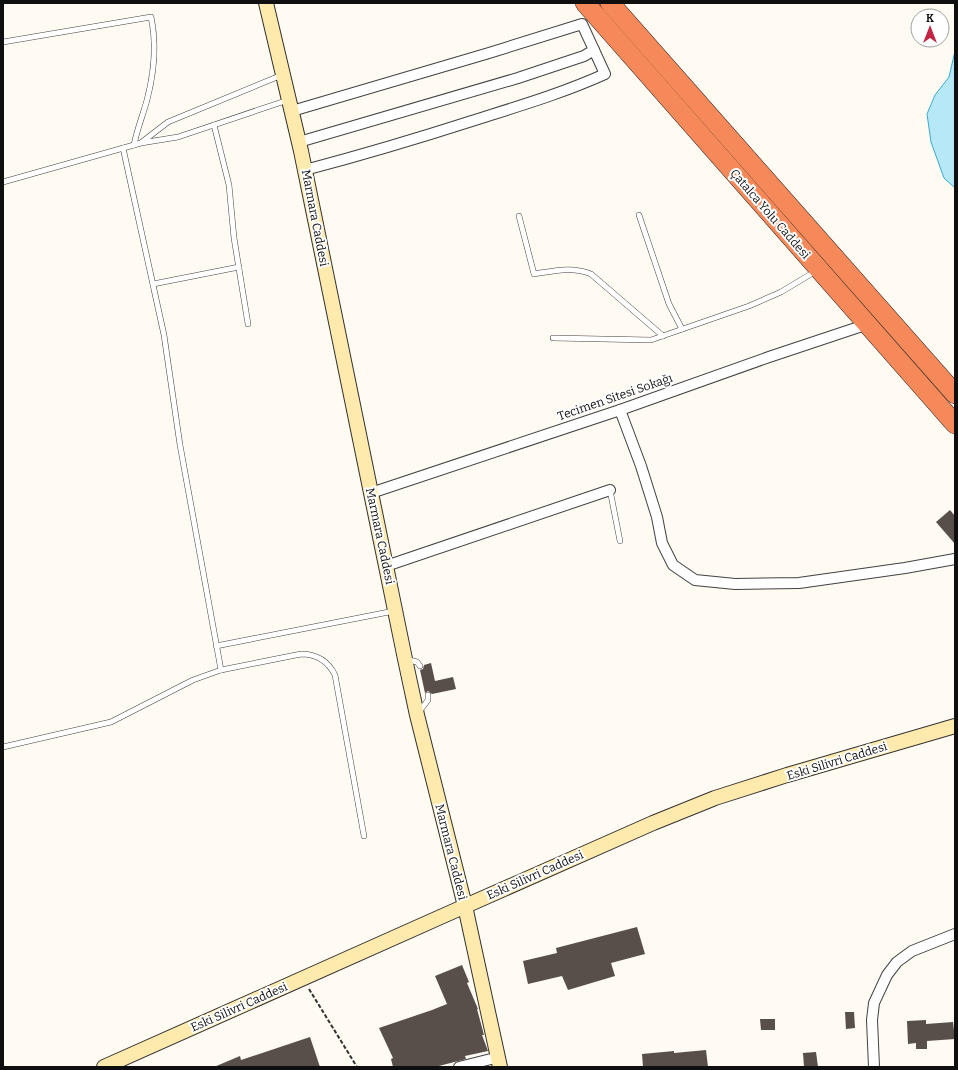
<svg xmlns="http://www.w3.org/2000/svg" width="958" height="1070" font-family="Bitter,serif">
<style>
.water{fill:#b6e8f7;stroke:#3babcf}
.building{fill:#584f4b}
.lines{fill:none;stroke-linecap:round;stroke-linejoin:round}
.lane-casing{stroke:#424242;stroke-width:6}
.street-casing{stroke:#424242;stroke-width:12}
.secondary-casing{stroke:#313131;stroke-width:16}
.highway-casing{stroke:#202020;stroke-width:20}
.path{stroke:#313131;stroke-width:2;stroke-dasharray:4 2;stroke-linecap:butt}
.lane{stroke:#fff;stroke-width:5}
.street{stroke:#fff;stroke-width:10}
.secondary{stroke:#ffeaad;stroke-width:14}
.highway{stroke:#f68959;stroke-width:19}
.labels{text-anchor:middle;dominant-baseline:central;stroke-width:4;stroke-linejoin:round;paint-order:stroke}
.street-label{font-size:12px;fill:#0f0f0f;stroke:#fff}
</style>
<rect width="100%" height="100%" fill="#fffaf2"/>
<!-- water -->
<path class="water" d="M955 51V188L944 178 931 142 927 114 935 95 949 77Z"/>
<!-- building -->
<g class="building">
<path d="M950 510 955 516V544L936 522Z"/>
<path d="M431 663 435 681 453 677 456 689 432 694 428 691 425 693 420 670 423 669 424 665Z"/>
<path d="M637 927 645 954 611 963 615 976 568 990 562 976 528 984 523 961 557 953 556 948Z"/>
<path d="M462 965 469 982 467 983 478 1009H477L484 1035H482L488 1051 465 1056 466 1059 435 1067H393L391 1059 393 1058 379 1028 432 1010 447 1004 435 976Z"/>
<path d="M845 1012H854L855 1028 846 1029Z"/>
<path d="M760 1019H775V1030H761Z"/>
<path d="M926 1020V1024L953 1022 955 1039 927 1041V1049H916V1043L908 1044 907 1021Z"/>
<path d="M310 1037 320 1067H214L240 1056 241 1060Z"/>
<path d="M706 1050 708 1067H643L642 1054 674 1051V1053Z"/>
<path d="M816 1052 818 1067H804L803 1053Z"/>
</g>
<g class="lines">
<!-- lane casing -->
<g class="lane-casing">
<g id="lane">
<path d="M3 42 151 17C157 45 154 73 147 100 143 115 137 129 134 145"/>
<path d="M214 125 229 185 234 238 248 324"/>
<path d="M142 142 168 122 282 75"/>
<path d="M123 148 164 335 180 445 221 670"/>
<path d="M3 182 141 143 178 137 288 100"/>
<path d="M639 215 669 304 682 329"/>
<path d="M519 216 534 274C554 271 572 266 591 274L663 336"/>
<path d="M153 284 239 267"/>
<path d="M553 338 651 340 749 306 781 292 816 271"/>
<path d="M610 490 620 541"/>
<path d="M216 646 394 611"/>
<path d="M405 659 417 662 420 666"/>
<path d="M419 712 428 700V695"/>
<path d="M3 747 111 722 193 680 221 670 301 654C317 654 328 661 335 675L364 836"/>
</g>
</g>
<!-- street casing -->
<g class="street-casing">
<g id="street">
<path d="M292 111 489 53 582 24 594 50 584 56 518 78 299 142"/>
<path d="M305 170C362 155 419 138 475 120 519 106 563 93 605 74L594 50"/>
<path d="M620 410 641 466 657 517 662 543 673 565 695 580 735 584 799 583 905 568 955 559"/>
<path d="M371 493 620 410 769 357 868 324"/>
<path d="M386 566 610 490"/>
<path d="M459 1067 499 1057"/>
<path d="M874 1067 872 1020 874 1003 887 975 897 962 912 951 955 934"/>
</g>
</g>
<!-- secondary casing -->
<g class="secondary-casing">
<g id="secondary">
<path d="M266 3 301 151 405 659 417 715 465 906 500 1067"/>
<path d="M104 1067 445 915 653 823 715 798 787 775 955 726"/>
</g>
</g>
<!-- highway casing -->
<g class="highway-casing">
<g id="highway">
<path d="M585 3 955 424"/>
<path d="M610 3 955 394"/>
</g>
</g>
<!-- path -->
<path class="path" d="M309 989 357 1067"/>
<!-- lane -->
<use href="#lane" class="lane"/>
<!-- street -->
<use href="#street" class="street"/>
<!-- secondary -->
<use href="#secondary" class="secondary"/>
<!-- highway -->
<use href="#highway" class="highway"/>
</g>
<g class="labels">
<!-- street labels -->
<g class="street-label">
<text transform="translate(770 214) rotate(49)">Çatalca Yolu Caddesi</text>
<text transform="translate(315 218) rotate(79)">Marmara Caddesi</text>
<text transform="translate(615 397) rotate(-19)">Tecimen Sitesi Sokağı</text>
<text transform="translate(380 536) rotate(78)">Marmara Caddesi</text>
<text transform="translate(837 761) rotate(-17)">Eski Silivri Caddesi</text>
<text transform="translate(451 852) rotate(76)">Marmara Caddesi</text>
<text transform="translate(535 875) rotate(-24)">Eski Silivri Caddesi</text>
<text transform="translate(239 1007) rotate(-24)">Eski Silivri Caddesi</text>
</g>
</g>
<!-- border -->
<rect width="958" height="1070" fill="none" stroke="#0f0f0f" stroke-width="8"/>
<!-- north arrow -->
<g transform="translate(930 28)"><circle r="19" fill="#ffffff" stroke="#9f9f9f"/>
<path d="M0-3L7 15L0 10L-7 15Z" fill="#c32444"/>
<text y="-6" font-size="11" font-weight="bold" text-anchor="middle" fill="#0f0f0f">K</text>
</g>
</svg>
